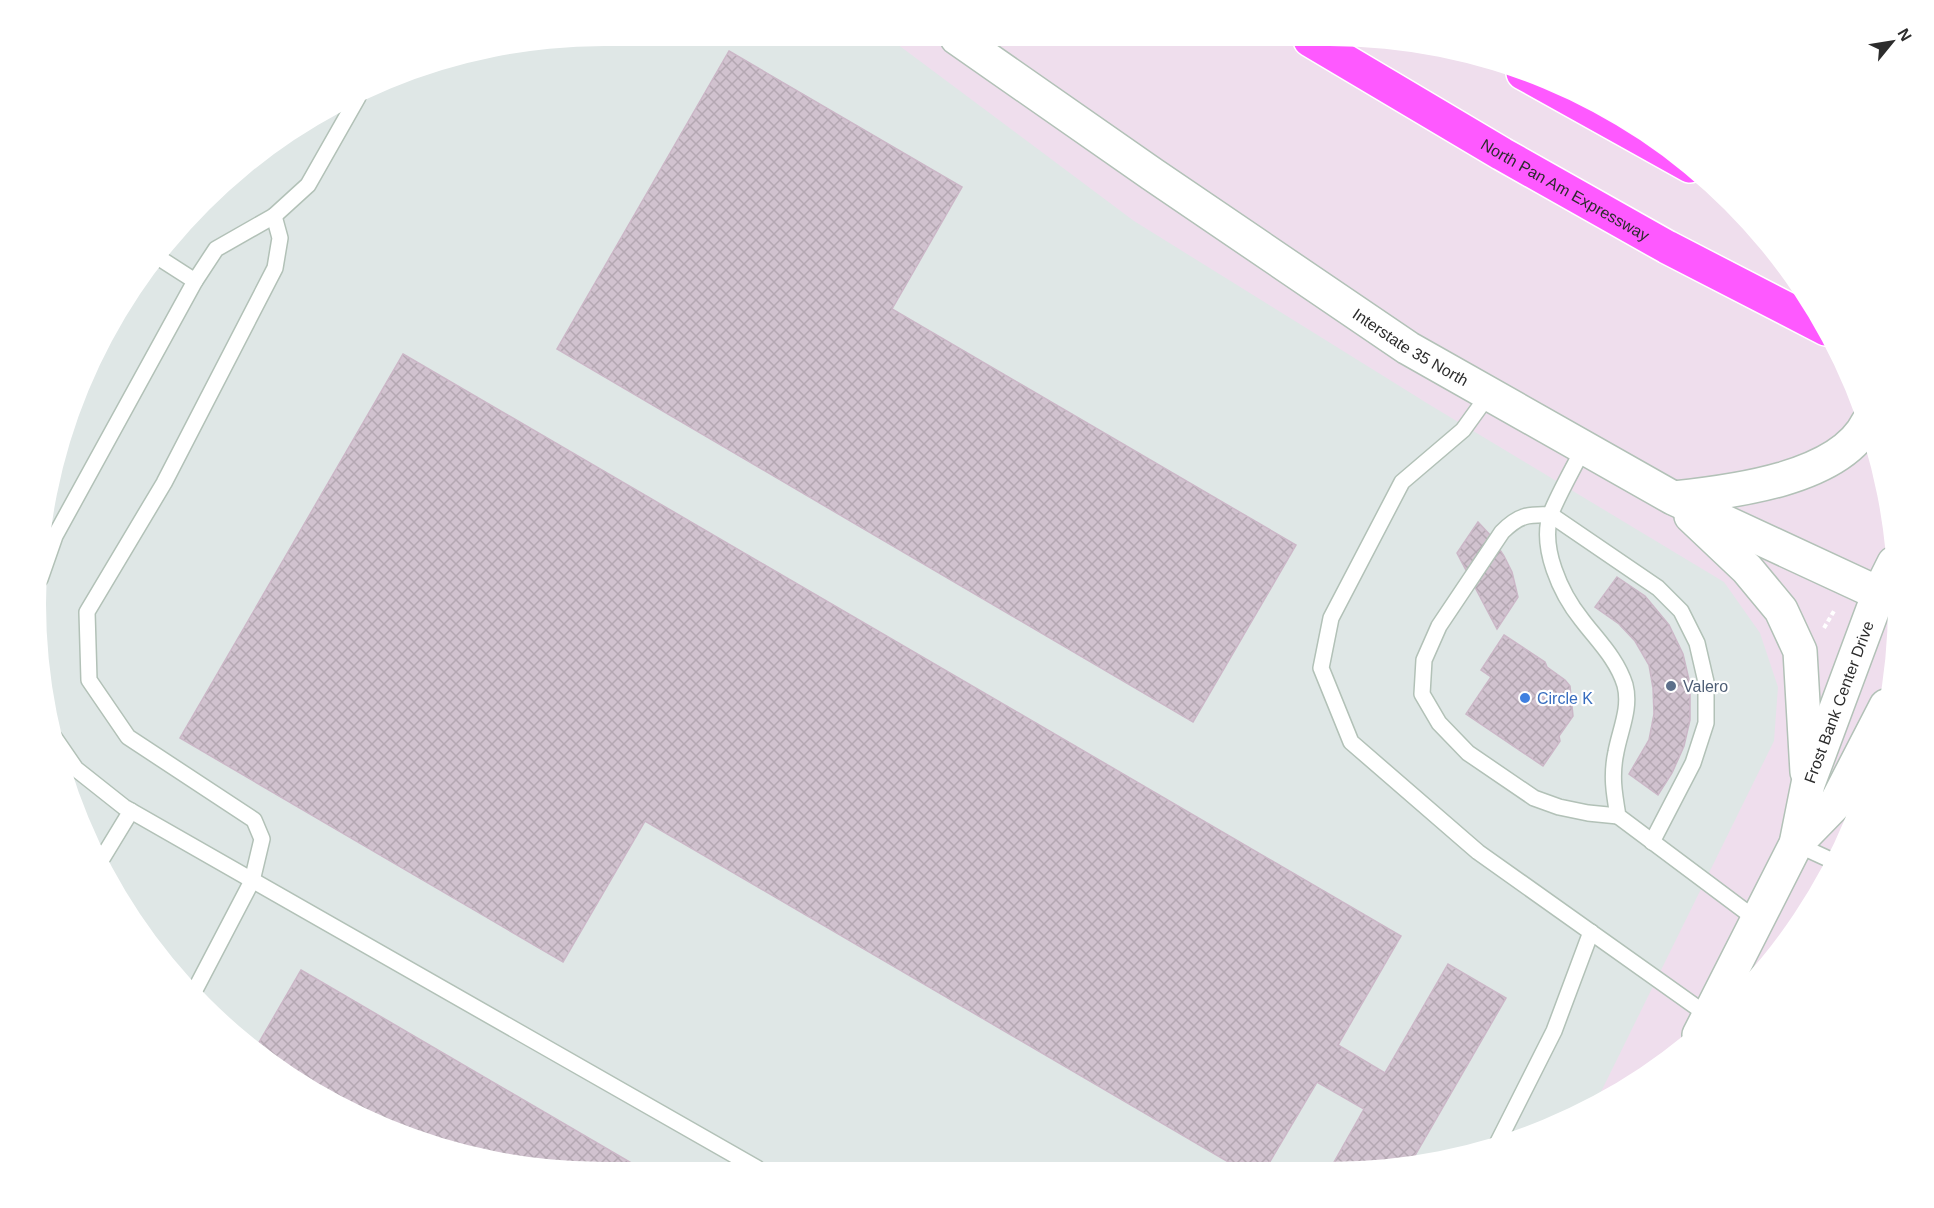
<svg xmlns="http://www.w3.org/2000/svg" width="1934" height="1208" font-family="Arial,sans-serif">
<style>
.industrial{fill:#dfe7e6}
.building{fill:url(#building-cross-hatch);stroke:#cbb7c7;stroke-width:1.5}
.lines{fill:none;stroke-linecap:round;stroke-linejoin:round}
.lane-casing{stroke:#b2c1b7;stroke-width:18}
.secondary-casing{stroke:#b2c1b7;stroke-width:36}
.highway-casing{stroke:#fff;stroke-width:36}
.path{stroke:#fff;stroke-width:4;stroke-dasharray:4.5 3;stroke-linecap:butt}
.lane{stroke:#fff;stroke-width:15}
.secondary{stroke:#fff;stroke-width:33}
.highway{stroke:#fe59ff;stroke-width:33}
.service-dot{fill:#5c6f8a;stroke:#fff;stroke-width:2}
.shop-dot{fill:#3f7fe0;stroke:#fff;stroke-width:2}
.labels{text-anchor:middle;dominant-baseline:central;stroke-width:4.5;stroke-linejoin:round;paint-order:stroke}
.street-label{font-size:16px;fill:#2c2c2c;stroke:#fff}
.service-label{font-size:16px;fill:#4e5e75;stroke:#fff;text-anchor:start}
.shop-label{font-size:16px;fill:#366cbe;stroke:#fff;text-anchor:start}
</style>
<defs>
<pattern id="building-cross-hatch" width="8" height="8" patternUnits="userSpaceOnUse" patternTransform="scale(1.5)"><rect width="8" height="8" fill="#d1c2cf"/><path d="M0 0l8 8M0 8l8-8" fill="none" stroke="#b4a7b2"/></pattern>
</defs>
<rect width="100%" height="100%" fill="#efdeed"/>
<!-- industrial -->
<path class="industrial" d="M604 36 889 38 1134 221 1430 405 1724 582 1760 633 1778 687 1774 741 1595 1104 1477 1153 1367 1171 530 1167 386 1129 258 1054 132 919 55 751 36 604 66 421 154 258 288 132 422 66Z"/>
<!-- building -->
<g class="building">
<path d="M729 51 962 187 892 309 1296 545 1193 722 557 349Z"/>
<path d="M403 354 1401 936 1338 1045 1385 1073 1448 964 1506 998 1410 1164 1367 1171H1329L1364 1109 1317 1082 1265 1170H1242L645 821 563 962 180 738Z"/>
<path d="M1478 522 1491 536 1504 556 1512 572 1518 597 1497 629 1457 553Z"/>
<path d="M1617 577 1645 596 1669 625 1683 654 1690 684V720L1684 746 1672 773 1658 795 1629 774 1649 740 1654 714 1653 688 1649 665 1635 641 1619 624 1595 607Z"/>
<path d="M1504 635 1545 662 1547 667 1565 680 1570 686 1573 716 1559 736 1560 741 1543 766 1466 714 1491 677 1481 670Z"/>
<path d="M301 970 640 1168 530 1167 386 1129 258 1054 254 1051Z"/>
</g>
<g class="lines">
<!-- lane casing -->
<g class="lane-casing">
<g id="lane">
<path d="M156 256 195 281"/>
<path d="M1489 394 1463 430 1402 482 1331 618 1321 668 1351 742 1478 852 1709 1016"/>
<path d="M1584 447C1573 469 1560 491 1551 513 1539 547 1561 594 1582 620 1598 641 1617 659 1625 685 1631 708 1620 730 1616 752 1611 775 1614 793 1618 816L1757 920"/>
<path d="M40 579 55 536 195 281 216 249 274 216 308 185 358 97"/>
<path d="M54 737 76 769 124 807 757 1168"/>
<path d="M1618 816 1588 813 1559 807 1534 798 1468 753 1439 723 1422 694 1424 660 1439 626 1502 532C1519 515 1528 514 1551 515L1658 588 1681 611 1697 643 1706 682V723L1693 763 1652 842"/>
<path d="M1796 844 1835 862"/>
<path d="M103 857 131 811"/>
<path d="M196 988 252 881 262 839 254 820 128 737 89 680 87 612 164 483 275 268 280 238 274 216"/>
<path d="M1497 1144 1554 1031 1591 932"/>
</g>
</g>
<!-- secondary casing -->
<g class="secondary-casing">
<g id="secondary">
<path id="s1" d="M957 38 1152 174 1408 348 1673 498 1895 601"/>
<path d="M1674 498C1731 492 1840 479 1868 422"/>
<path d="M1691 516 1747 569 1781 610 1800 651 1807 772"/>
<path d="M1796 844 1836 803 1886 706"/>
<path id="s2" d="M1699 1035 1796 844 1808 784 1879 593 1894 563"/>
</g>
</g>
<!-- highway casing -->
<g class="highway-casing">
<g id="highway">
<path id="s3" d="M1310 40 1502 154 1667 247 1826 329"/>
<path d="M1523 73 1690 166"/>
</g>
</g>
<!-- path -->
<path class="path" d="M1824 628 1834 611"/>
<!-- lane -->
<use href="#lane" class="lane"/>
<!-- secondary -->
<use href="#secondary" class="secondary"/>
<!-- highway -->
<use href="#highway" class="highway"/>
</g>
<!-- markers -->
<circle class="service-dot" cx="1671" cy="686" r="6"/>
<circle class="shop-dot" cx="1525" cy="698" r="6"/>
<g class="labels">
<!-- street labels -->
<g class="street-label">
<text stroke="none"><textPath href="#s3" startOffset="296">North Pan Am Expressway</textPath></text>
<text stroke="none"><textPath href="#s1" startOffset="549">Interstate 35 North</textPath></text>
<text stroke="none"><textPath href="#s2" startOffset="363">Frost Bank Center Drive</textPath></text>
</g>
<!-- service labels -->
<g class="service-label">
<text x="1683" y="686">Valero</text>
</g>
<!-- shop labels -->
<g class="shop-label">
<text x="1537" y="698">Circle K</text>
</g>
</g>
<!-- crop -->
<path d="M0 0H1934V1208H0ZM604 46H1330A558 558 0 0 1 1888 604V604A558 558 0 0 1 1330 1162H604A558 558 0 0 1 46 604V604A558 558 0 0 1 604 46Z" fill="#fff" fill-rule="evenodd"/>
<!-- north arrow -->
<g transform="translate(1892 42) rotate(60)" stroke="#ffffff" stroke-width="4.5" paint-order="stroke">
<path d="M0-4.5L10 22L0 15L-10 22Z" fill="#2c2c2c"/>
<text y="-9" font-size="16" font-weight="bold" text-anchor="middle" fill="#2c2c2c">N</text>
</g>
</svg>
